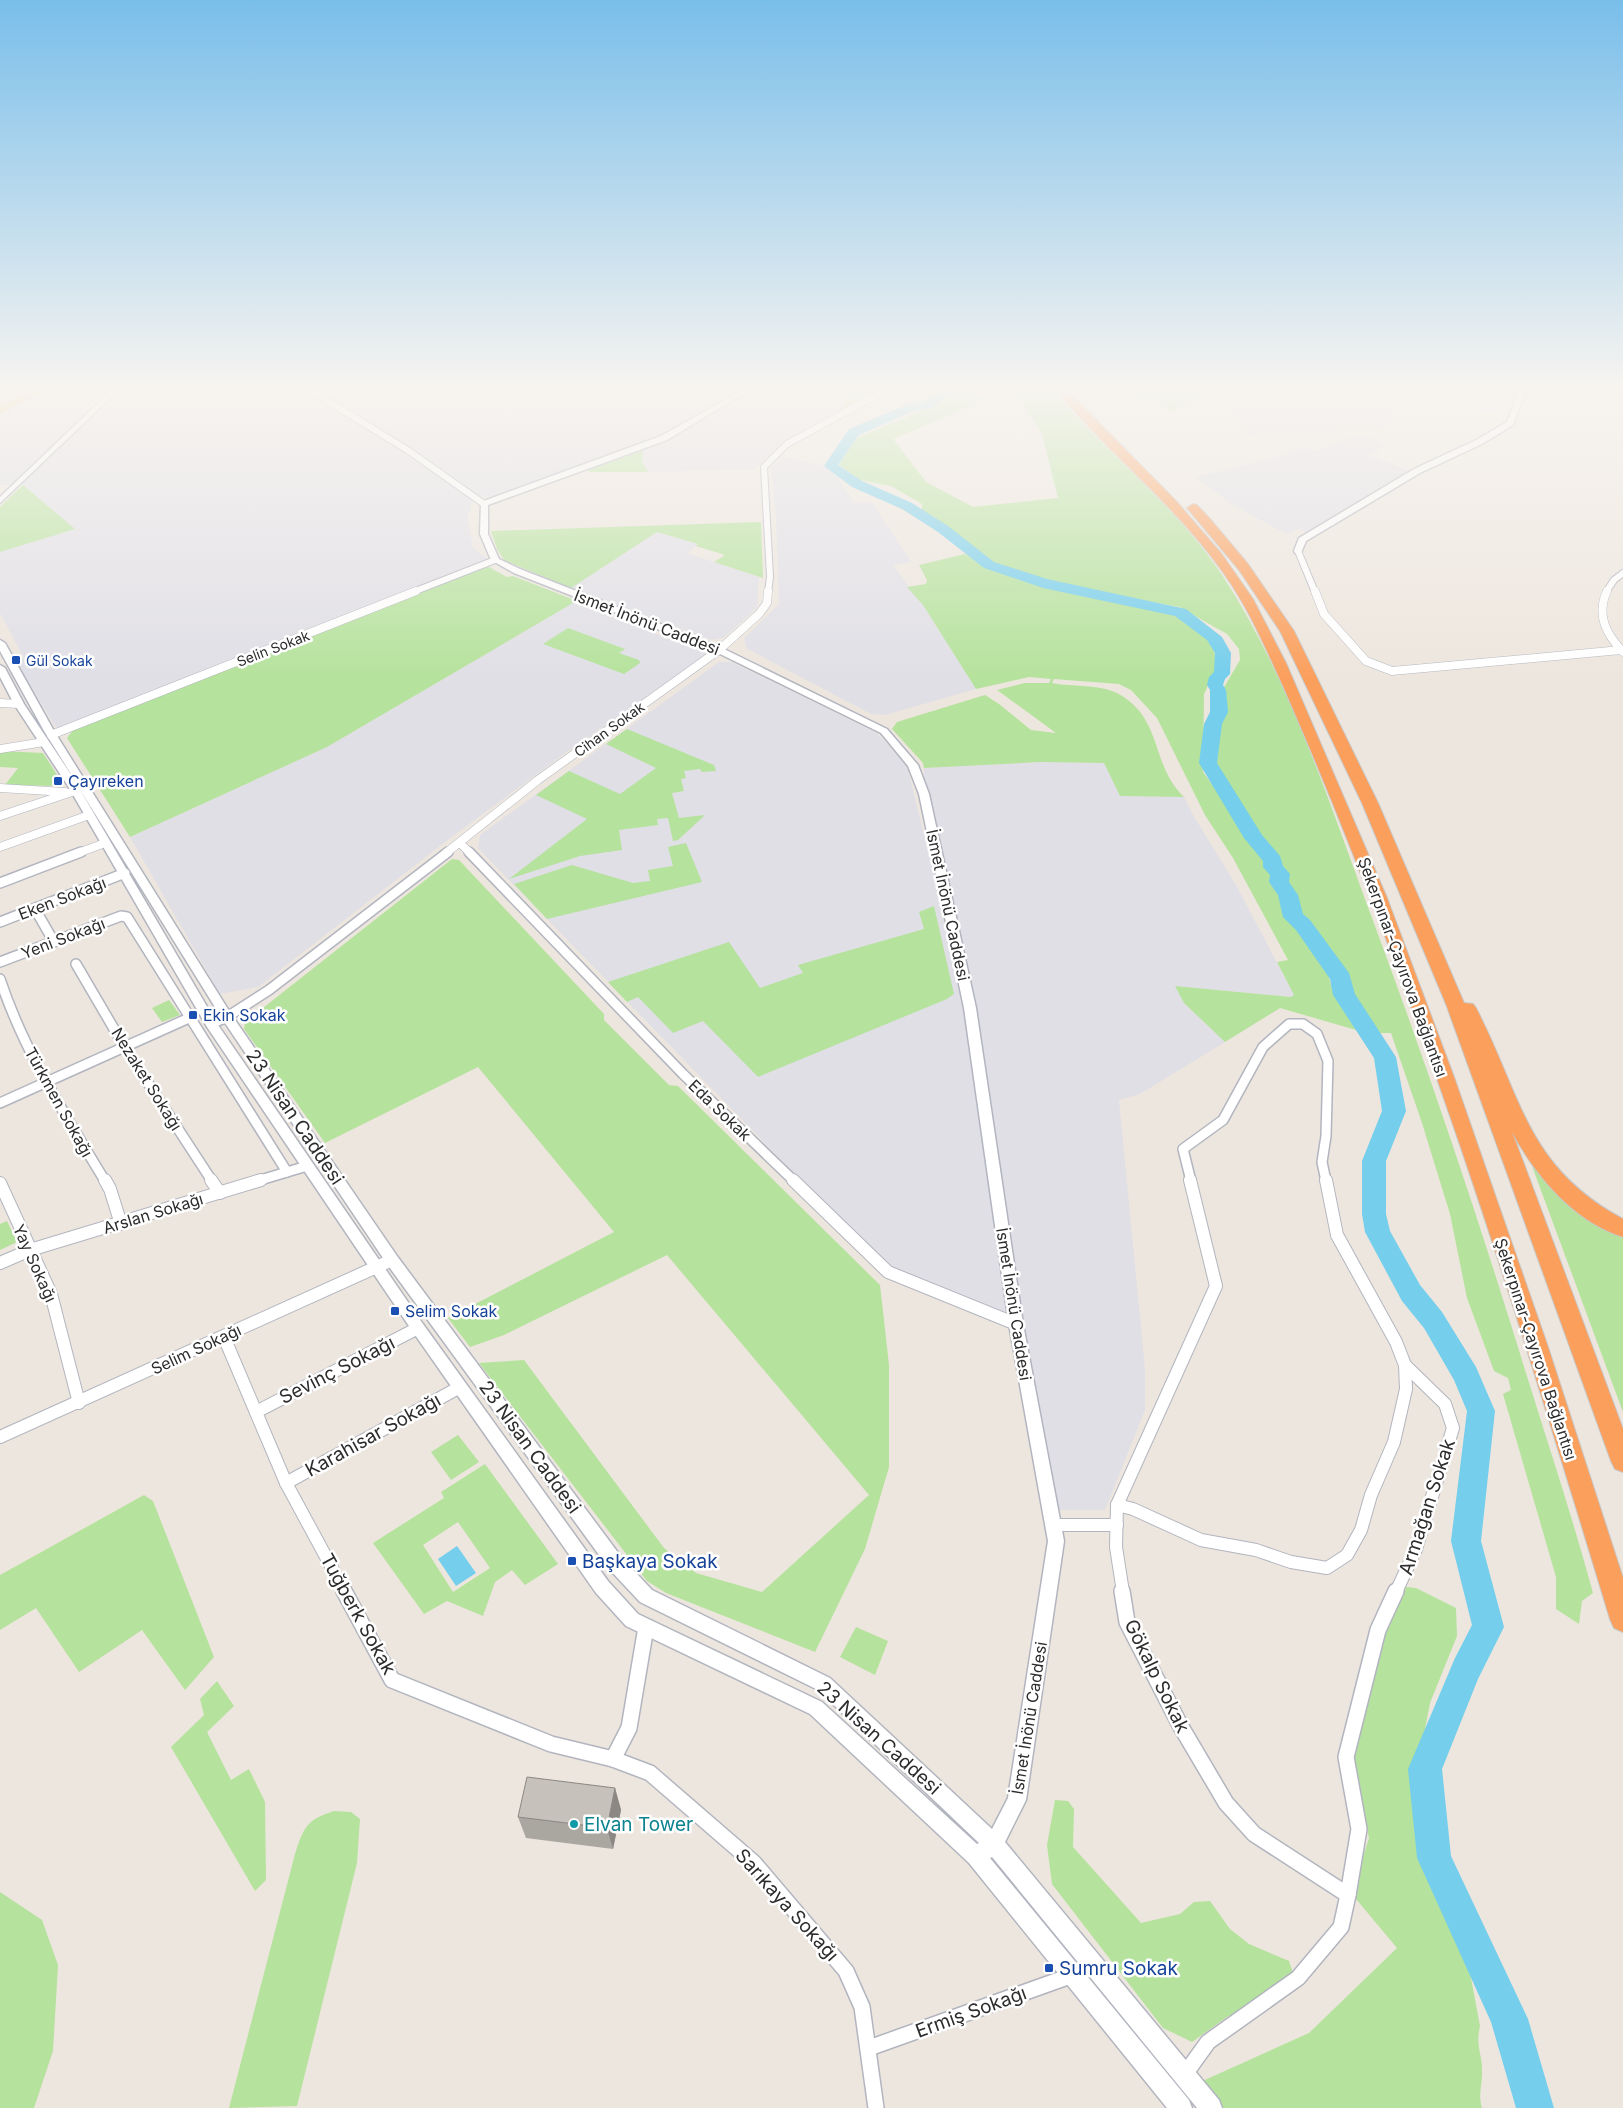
<svg xmlns="http://www.w3.org/2000/svg" width="1623" height="2108" font-family="Inter,sans-serif">
<style>
.industrial{fill:#e0dfe6}
.green{fill:#b5e29c;fill-rule:evenodd}
.water{fill:#74ceec}
.lines{fill:none;stroke-linecap:round;stroke-linejoin:round}
.river{fill:#74ceec;fill-rule:evenodd}
.minor-far4-casing{stroke:#b2b5bf;stroke-width:8}
.minor-far3-casing{stroke:#b2b5bf;stroke-width:9}
.minor-far2-casing{stroke:#b2b5bf;stroke-width:12}
.minor-far1-casing{stroke:#b2b5bf;stroke-width:14}
.minor-casing{stroke:#b2b5bf;stroke-width:18}
.tertiary-casing{stroke:#b2b5bf;stroke-width:3}
.primary-casing{stroke:#c8c8c8;stroke-width:3}
.motorway-casing{stroke:#c8c8c8;stroke-width:2}
.minor-far4{stroke:#fff;stroke-width:6}
.minor-far3{stroke:#fff;stroke-width:8}
.minor-far2{stroke:#fff;stroke-width:9}
.minor-far1{stroke:#fff;stroke-width:12}
.minor{stroke:#fff;stroke-width:15}
.tertiary{fill:#fff;fill-rule:evenodd}
.primary{fill:#eecc62;fill-rule:evenodd}
.motorway{fill:#fb9f5c;fill-rule:evenodd}
.wall{fill:#aaa6a0}
.shaded-wall{fill:#8b8782}
.building{fill:#c6c1ba;stroke:#8b8782}
.transit-dot{fill:#1a4fb4;stroke:#fff;stroke-width:2}
.culture-dot{fill:#0f9aa8;stroke:#fff;stroke-width:2}
.labels{text-anchor:middle;dominant-baseline:central;stroke-width:5;stroke-linejoin:round;paint-order:stroke}
.far-street-label{font-size:14px;fill:#2c2c2c;stroke:#fff}
.far-transit-label{font-size:14px;fill:#164399;stroke:#fff;text-anchor:start}
.street-label{font-size:16px;fill:#2c2c2c;stroke:#fff}
.transit-label{font-size:16px;fill:#164399;stroke:#fff;text-anchor:start}
.near-street-label{font-size:19px;fill:#2c2c2c;stroke:#fff}
.near-transit-label{font-size:19px;fill:#164399;stroke:#fff;text-anchor:start}
.near-culture-label{font-size:19px;fill:#0d838f;stroke:#fff;text-anchor:start}
</style>
<rect width="100%" height="100%" fill="#ede6de"/>
<!-- industrial -->
<g class="industrial">
<path d="M50 384H860L855 386 839 411 783 442 754 469 648 472 642 462V450L635 446 498 496H487L471 502V510L467 513 473 548 488 559 57 729 15 661 24 658 0 613V552L75 529 23 485H0V408Z"/>
<path d="M1302 384H1376L1397 402 1388 428 1247 435 1221 404Z"/>
<path d="M1404 384H1518L1509 414 1400 405Z"/>
<path d="M1365 436 1378 440 1385 446 1369 455 1410 471 1306 532 1299 529 1286 534 1233 505 1196 477 1288 454V450L1307 448 1316 451 1349 438Z"/>
<path d="M783 457 830 467 855 503 872 502 911 562 893 565 923 605 976 689 885 715 871 714 746 648 744 638 779 604 776 517 771 468Z"/>
<path d="M657 532 699 544 687 553 759 577 757 608 723 638 711 640 571 588Z"/>
<path d="M573 603 709 653 568 751 449 839 258 987 220 994 130 837 327 747Z"/>
<path d="M719 662H731L877 733 907 766 943 911 924 794V768L1040 762 1104 763 1120 796 1184 797 1193 815 1236 885 1294 995 1291 997 1176 986 1184 1003 1225 1042 1140 1094 1119 1100 1145 1369V1410L1105 1510H1048L1015 1325 888 1270 478 848 480 835Z"/>
</g>
<!-- green -->
<g class="green">
<path d="M860 384H890L839 411 855 386Z"/>
<path d="M993 384H1047C1103 451 1176 504 1224 578 1290 680 1330 805 1372 918 1428 1068 1479 1220 1526 1373 1549 1447 1573 1519 1593 1593L1582 1601 1579 1624 1556 1609V1577L1503 1394 1511 1390 1508 1378 1494 1371 1467 1298 1450 1214 1422 1123 1391 1033H1371L1352 1003 1344 975 1332 955 1299 915 1286 874 1279 868 1278 860 1250 825 1212 766 1215 760 1218 726 1222 714 1223 689 1240 660 1239 649 1227 634 1179 607 1048 583 1007 571 990 563 922 511V504L891 486 860 480 839 465 854 441 861 436 931 407 963 390 988 399 893 439 926 482 973 507 1058 498 1042 433 1014 391Z"/>
<path d="M1109 384H1259L1217 391 1170 412 1164 406 1106 386Z"/>
<path d="M643 450 642 462 648 472H590L588 470Z"/>
<path d="M23 485 75 529 0 552V507Z"/>
<path d="M761 522 763 578 714 562 725 555 696 546 698 544 657 532 571 588 504 560 497 549 491 531Z"/>
<path d="M965 554C989 568 1014 579 1042 586 1091 598 1148 595 1192 625 1200 630 1207 639 1214 646L1216 668 1204 694 1203 772 1262 854 1264 862 1272 873 1287 917 1326 967 1333 992 1356 1030 1280 1008 1225 1042 1184 1003 1175 986 1291 997 1294 995 1277 962 1288 960 1233 858 1205 815 1157 718 1131 690 1119 684 1054 679 1052 683C1072 687 1098 684 1117 693 1164 718 1150 765 1184 797L1120 796 1104 763 1040 762 924 768 923 763 892 729 897 722 985 695 999 704 1031 730 1056 733 997 690 1025 683H1049L1051 679 1029 677 976 689 923 605 907 587 926 584 927 580 919 565Z"/>
<path d="M487 566 507 577 513 576 572 599 573 603 327 747 130 837 67 738 73 730Z"/>
<path d="M568 628 625 649 619 653 639 660 640 663 624 674 543 644Z"/>
<path d="M627 729 714 765 716 771 702 772 700 769 684 771 686 778 681 779 684 791 672 793 679 818 705 815 678 840 673 841 668 818 657 819 658 825 619 830 622 850 580 856 509 879 587 819 536 795 569 771 620 794 656 768 606 744Z"/>
<path d="M0 751 43 753 61 781 58 786 5 785 18 768 0 767Z"/>
<path d="M686 843 702 882 547 919 514 884 572 865 633 883 650 881 648 870 673 866 668 847Z"/>
<path d="M452 859 459 860 604 1014V1020L669 1085 678 1086 880 1285 889 1365V1467L865 1549 815 1652 666 1593 647 1581 479 1363 524 1360 664 1548 696 1573 762 1592 869 1495 667 1255 504 1335 470 1347 448 1318 614 1232 478 1067 325 1143 244 1029 245 1022Z"/>
<path d="M934 906 954 994 947 999 758 1077 703 1021 673 1033 638 997 627 1002 608 982 729 942 760 988 803 973 798 965 924 929 919 912Z"/>
<path d="M169 1000 180 1015 162 1022 152 1008Z"/>
<path d="M1532 1166C1557 1196 1589 1220 1623 1238V1412Z"/>
<path d="M7 1221 17 1242 0 1250V1224Z"/>
<path d="M458 1435 479 1462 451 1480 431 1452Z"/>
<path d="M485 1464 558 1564 525 1585 512 1570 495 1582 483 1616 447 1601 424 1614 373 1543 444 1498 441 1492ZM458 1522 490 1568 453 1592 423 1545Z"/>
<path d="M144 1495 153 1501 214 1657 185 1690 142 1630 79 1672 36 1608 0 1630V1575Z"/>
<path d="M1406 1587 1416 1588 1456 1608 1457 1636 1430 1703 1417 1771 1423 1803 1419 1841 1463 1935 1480 2026C1475 2047 1483 2055 1482 2073 1482 2086 1478 2095 1482 2108H1220L1198 2083 1309 2033 1397 1948 1351 1893 1369 1838 1353 1765 1380 1637Z"/>
<path d="M856 1627 888 1641 875 1675 840 1657Z"/>
<path d="M217 1681 234 1706 207 1732 231 1780 249 1769 265 1802 266 1880 255 1891 171 1747 204 1715 200 1699Z"/>
<path d="M1055 1800 1068 1801 1074 1809 1073 1847 1141 1923 1180 1914 1194 1902 1210 1901 1230 1929 1249 1944 1289 1961 1293 1973 1249 2008 1227 2017 1192 2042 1163 2028 1052 1884 1047 1845Z"/>
<path d="M334 1811 351 1812 360 1819 357 1863 297 2106 229 2108 295 1854C304 1827 306 1820 334 1811Z"/>
<path d="M0 1892 42 1920 58 1965 53 2051 34 2108H0Z"/>
</g>
<!-- water -->
<path class="water" d="M457 1546 476 1573 456 1586 438 1559Z"/>
<g class="lines">
<!-- river -->
<path class="river" d="M955 384H969L930 408 913 411 859 435 838 465 862 481 912 503 948 526 994 562 1047 579 1186 609 1222 637 1231 653 1230 674 1225 679 1223 685 1226 690 1228 712 1222 724 1217 763 1262 835 1280 856 1283 866 1290 874 1289 882 1298 895 1303 914 1310 920 1349 973 1355 994 1396 1057 1406 1111 1386 1161V1214L1390 1231 1420 1285 1442 1312 1476 1367 1495 1411 1481 1541 1504 1627 1478 1679 1442 1769 1451 1856 1528 2019 1554 2108H1516L1491 2022 1417 1858 1408 1769 1455 1658 1472 1625 1451 1541 1467 1411 1454 1380 1424 1328 1402 1301 1365 1232 1362 1214V1161L1382 1111 1374 1058 1333 995 1330 979 1296 930 1283 917 1278 895 1269 882 1270 875 1263 867V861L1244 838 1199 763 1204 724 1210 712V690L1207 685 1209 677 1214 672 1215 653 1207 640 1175 616 1043 588 984 568 938 532 902 509 852 487 824 466 849 429 906 405 922 402Z"/>
<!-- minor-far4 casing -->
<g class="minor-far4-casing">
<g id="minor-far4">
<path d="M300 384 409 451 484 504"/>
<path d="M320 396 353 384"/>
<path d="M1298 551 1315 592"/>
<path d="M413 592 495 560"/>
<path d="M768 592 770 577 764 467 787 444 897 384"/>
<path d="M1606 592 1614 580 1623 573"/>
</g>
</g>
<!-- minor-far3 casing -->
<g class="minor-far3-casing">
<g id="minor-far3">
<path d="M1315 591 1324 614 1366 661 1392 671 1621 650"/>
<path d="M1607 591C1596 615 1606 634 1623 652"/>
<path d="M0 703 19 704"/>
<path d="M51 735 416 591"/>
<path d="M0 749 44 742"/>
<path d="M0 788 65 792"/>
<path d="M0 816 75 791"/>
<path d="M460 843 470 853"/>
<path d="M0 847 89 815"/>
<path d="M78 853 105 843"/>
<path d="M446 853 538 780 719 650 759 614 767 603 768 591"/>
</g>
</g>
<!-- minor-far2 casing -->
<g class="minor-far2-casing">
<g id="minor-far2">
<path d="M469 852 683 1074 794 1181"/>
<path d="M0 883 81 852"/>
<path d="M35 909 54 942"/>
<path d="M0 922 125 873"/>
<path d="M0 962 121 916 127 917 287 1172"/>
<path d="M76 964 124 1046 212 1181"/>
<path d="M0 979C24 1052 66 1116 105 1181"/>
<path d="M211 1024 227 1017 269 990 448 852"/>
<path d="M0 1103 189 1018"/>
<path d="M257 1181 307 1166"/>
<path d="M1191 1181 1183 1149 1223 1120 1263 1047 1289 1024H1303L1317 1034 1328 1061 1326 1136 1322 1162 1326 1181"/>
</g>
</g>
<!-- minor-far1 casing -->
<g class="minor-far1-casing">
<g id="minor-far1">
<path d="M105 1180 110 1189 121 1224"/>
<path d="M211 1180 220 1193"/>
<path d="M793 1180 888 1272 1016 1324"/>
<path d="M0 1183 51 1294 79 1403"/>
<path d="M0 1263 30 1250 261 1180"/>
<path d="M224 1337 286 1483 345 1592"/>
<path d="M256 1412 418 1328"/>
<path d="M0 1437 392 1260"/>
<path d="M286 1483 460 1387"/>
<path d="M1117 1505 1133 1509 1201 1540 1256 1550 1291 1562 1327 1568 1347 1555 1361 1530 1371 1495 1394 1442 1406 1389 1405 1365 1396 1342 1337 1235 1326 1180"/>
<path d="M1117 1505 1116 1547 1123 1592"/>
<path d="M1117 1505 1216 1286 1190 1180"/>
<path d="M1053 1525H1117"/>
<path d="M1396 1592 1416 1549 1453 1428 1445 1404 1405 1365"/>
</g>
</g>
<!-- minor casing -->
<g class="minor-casing">
<g id="minor">
<path d="M344 1591 392 1680 551 1744 613 1759 650 1773 754 1863 846 1971 862 2007 876 2108"/>
<path d="M1122 1591 1127 1622 1180 1725 1226 1803 1254 1834 1348 1895 1341 1927 1298 1978 1208 2042 1185 2074"/>
<path d="M613 1759 629 1728 646 1627"/>
<path d="M1348 1895 1359 1829 1346 1757 1378 1630 1396 1591"/>
<path d="M869 2048 1073 1975"/>
</g>
</g>
<!-- tertiary casing -->
<g class="tertiary-casing">
<g id="tertiary">
<path d="M118 384H125L0 503V497Z"/>
<path d="M759 384H767L743 394 667 440 488 505V534L499 559 520 569 722 648 887 729 918 765 929 794 976 1008 1023 1324 1064 1541 1026 1800 1005 1842 1219 2100 1222 2108H1197L992 1857 990 1858 1189 2100 1192 2108H1167L969 1863 810 1714 626 1626 596 1593 413 1332 207 1027 68 786 14 704 0 677V665L5 668 24 704 78 785 44 731 0 651V640L5 643 54 731 231 1014 397 1256 622 1558 652 1590 830 1678 992 1829 1008 1798 1048 1541 1009 1324 964 1008 919 794 908 766 881 733 716 652 514 573 491 560 480 534 481 502 661 436 739 392ZM79 788 223 1020 387 1264 610 1570 640 1602 818 1690 979 1843 977 1844 822 1702 638 1614 608 1581 423 1324 216 1022Z"/>
<path d="M1522 384H1528L1513 425 1482 444 1420 473 1306 541 1301 553H1295L1294 551 1299 538 1414 469 1476 440 1507 422Z"/>
</g>
</g>
<!-- primary casing -->
<g class="primary-casing">
<path id="primary" d="M49 384H59L0 413V407Z"/>
</g>
<!-- motorway casing -->
<g class="motorway-casing">
<g id="motorway">
<path d="M1051 384H1061L1177 502 1221 553 1253 599 1286 663 1387 898 1454 1077 1548 1347 1623 1578V1632L1614 1628 1610 1619C1532 1362 1453 1104 1353 854 1331 798 1308 743 1284 688 1268 653 1252 616 1231 584 1181 508 1107 454 1051 384Z"/>
<path d="M1193 504 1197 505 1211 520 1248 564 1294 631 1378 803 1464 1003 1473 1004 1476 1008C1522 1097 1526 1167 1623 1219V1237C1573 1221 1536 1176 1512 1132L1623 1429V1472L1615 1469 1611 1461 1446 1004 1362 803 1280 631 1239 570 1187 508Z"/>
</g>
</g>
<!-- minor-far4 -->
<use href="#minor-far4" class="minor-far4"/>
<!-- minor-far3 -->
<use href="#minor-far3" class="minor-far3"/>
<!-- minor-far2 -->
<use href="#minor-far2" class="minor-far2"/>
<!-- minor-far1 -->
<use href="#minor-far1" class="minor-far1"/>
<!-- minor -->
<use href="#minor" class="minor"/>
<!-- tertiary -->
<use href="#tertiary" class="tertiary"/>
<!-- primary -->
<use href="#primary" class="primary"/>
<!-- motorway -->
<use href="#motorway" class="motorway"/>
</g>
<!-- wall -->
<path class="wall" d="M615 1788 621 1810 613 1849 526 1838 518 1817Z"/>
<!-- shaded-wall -->
<path class="shaded-wall" d="M615 1788 621 1810 613 1849 607 1828Z"/>
<!-- building -->
<path class="building" d="M527 1777 615 1788 607 1828 518 1817Z"/>
<!-- sky -->
<linearGradient id="sky" x2="0" y2="1"><stop stop-color="#79beea"/><stop offset="0.57" stop-color="#f7f4f0"/><stop offset="1" stop-color="#f7f4f0" stop-opacity="0"/></linearGradient>
<rect width="1623" height="679" fill="url(#sky)"/>
<!-- markers -->
<g class="transit-dot">
<rect x="11" y="655" width="10" height="10" rx="2.5"/>
<rect x="53" y="776" width="10" height="10" rx="2.5"/>
<rect x="188" y="1010" width="10" height="10" rx="2.5"/>
<rect x="390" y="1306" width="10" height="10" rx="2.5"/>
<rect x="567" y="1556" width="10" height="10" rx="2.5"/>
<rect x="1044" y="1963" width="10" height="10" rx="2.5"/>
</g>
<circle class="culture-dot" cx="574" cy="1824" r="5"/>
<g class="labels">
<!-- far-street labels -->
<g class="far-street-label">
<text transform="translate(273 648) rotate(-21)">Selin Sokak</text>
<text transform="translate(609 729) rotate(-36)">Cihan Sokak</text>
</g>
<!-- far-transit labels -->
<g class="far-transit-label">
<text x="26" y="660">Gül Sokak</text>
</g>
<!-- street labels -->
<g class="street-label">
<text transform="translate(647 622) rotate(21)">İsmet İnönü Caddesi</text>
<text transform="translate(62 898) rotate(-21)">Eken Sokağı</text>
<text transform="translate(948 905) rotate(78)">İsmet İnönü Caddesi</text>
<text transform="translate(63 938) rotate(-21)">Yeni Sokağı</text>
<text transform="translate(1403 967) rotate(70)">Şekerpınar-Çayırova Bağlantısı</text>
<text transform="translate(147 1079) rotate(58)">Nezaket Sokağı</text>
<text transform="translate(59 1102) rotate(61)">Türkmen Sokağı</text>
<text transform="translate(720 1110) rotate(44)">Eda Sokak</text>
<text transform="translate(153 1213) rotate(-17)">Arslan Sokağı</text>
<text transform="translate(35 1263) rotate(66)">Yay Sokağı</text>
<text transform="translate(1014 1304) rotate(81)">İsmet İnönü Caddesi</text>
<text transform="translate(196 1349) rotate(-25)">Selim Sokağı</text>
<text transform="translate(1536 1349) rotate(72)">Şekerpınar-Çayırova Bağlantısı</text>
<text transform="translate(1029 1718) rotate(-81)">İsmet İnönü Caddesi</text>
</g>
<!-- transit labels -->
<g class="transit-label">
<text x="68" y="781">Çayıreken</text>
<text x="203" y="1015">Ekin Sokak</text>
<text x="405" y="1311">Selim Sokak</text>
</g>
<!-- near-street labels -->
<g class="near-street-label">
<text transform="translate(295 1117) rotate(56)">23 Nisan Caddesi</text>
<text transform="translate(337 1370) rotate(-27)">Sevinç Sokağı</text>
<text transform="translate(373 1435) rotate(-29)">Karahisar Sokağı</text>
<text transform="translate(530 1447) rotate(54)">23 Nisan Caddesi</text>
<text transform="translate(1427 1507) rotate(-72)">Armağan Sokak</text>
<text transform="translate(358 1614) rotate(61)">Tuğberk Sokak</text>
<text transform="translate(1157 1676) rotate(64)">Gökalp Sokak</text>
<text transform="translate(879 1738) rotate(42)">23 Nisan Caddesi</text>
<text transform="translate(787 1905) rotate(48)">Sarıkaya Sokağı</text>
<text transform="translate(971 2012) rotate(-20)">Ermiş Sokağı</text>
</g>
<!-- near-transit labels -->
<g class="near-transit-label">
<text x="582" y="1561">Başkaya Sokak</text>
<text x="1059" y="1968">Sumru Sokak</text>
</g>
<!-- near-culture labels -->
<g class="near-culture-label">
<text x="584" y="1824">Elvan Tower</text>
</g>
</g>
</svg>
